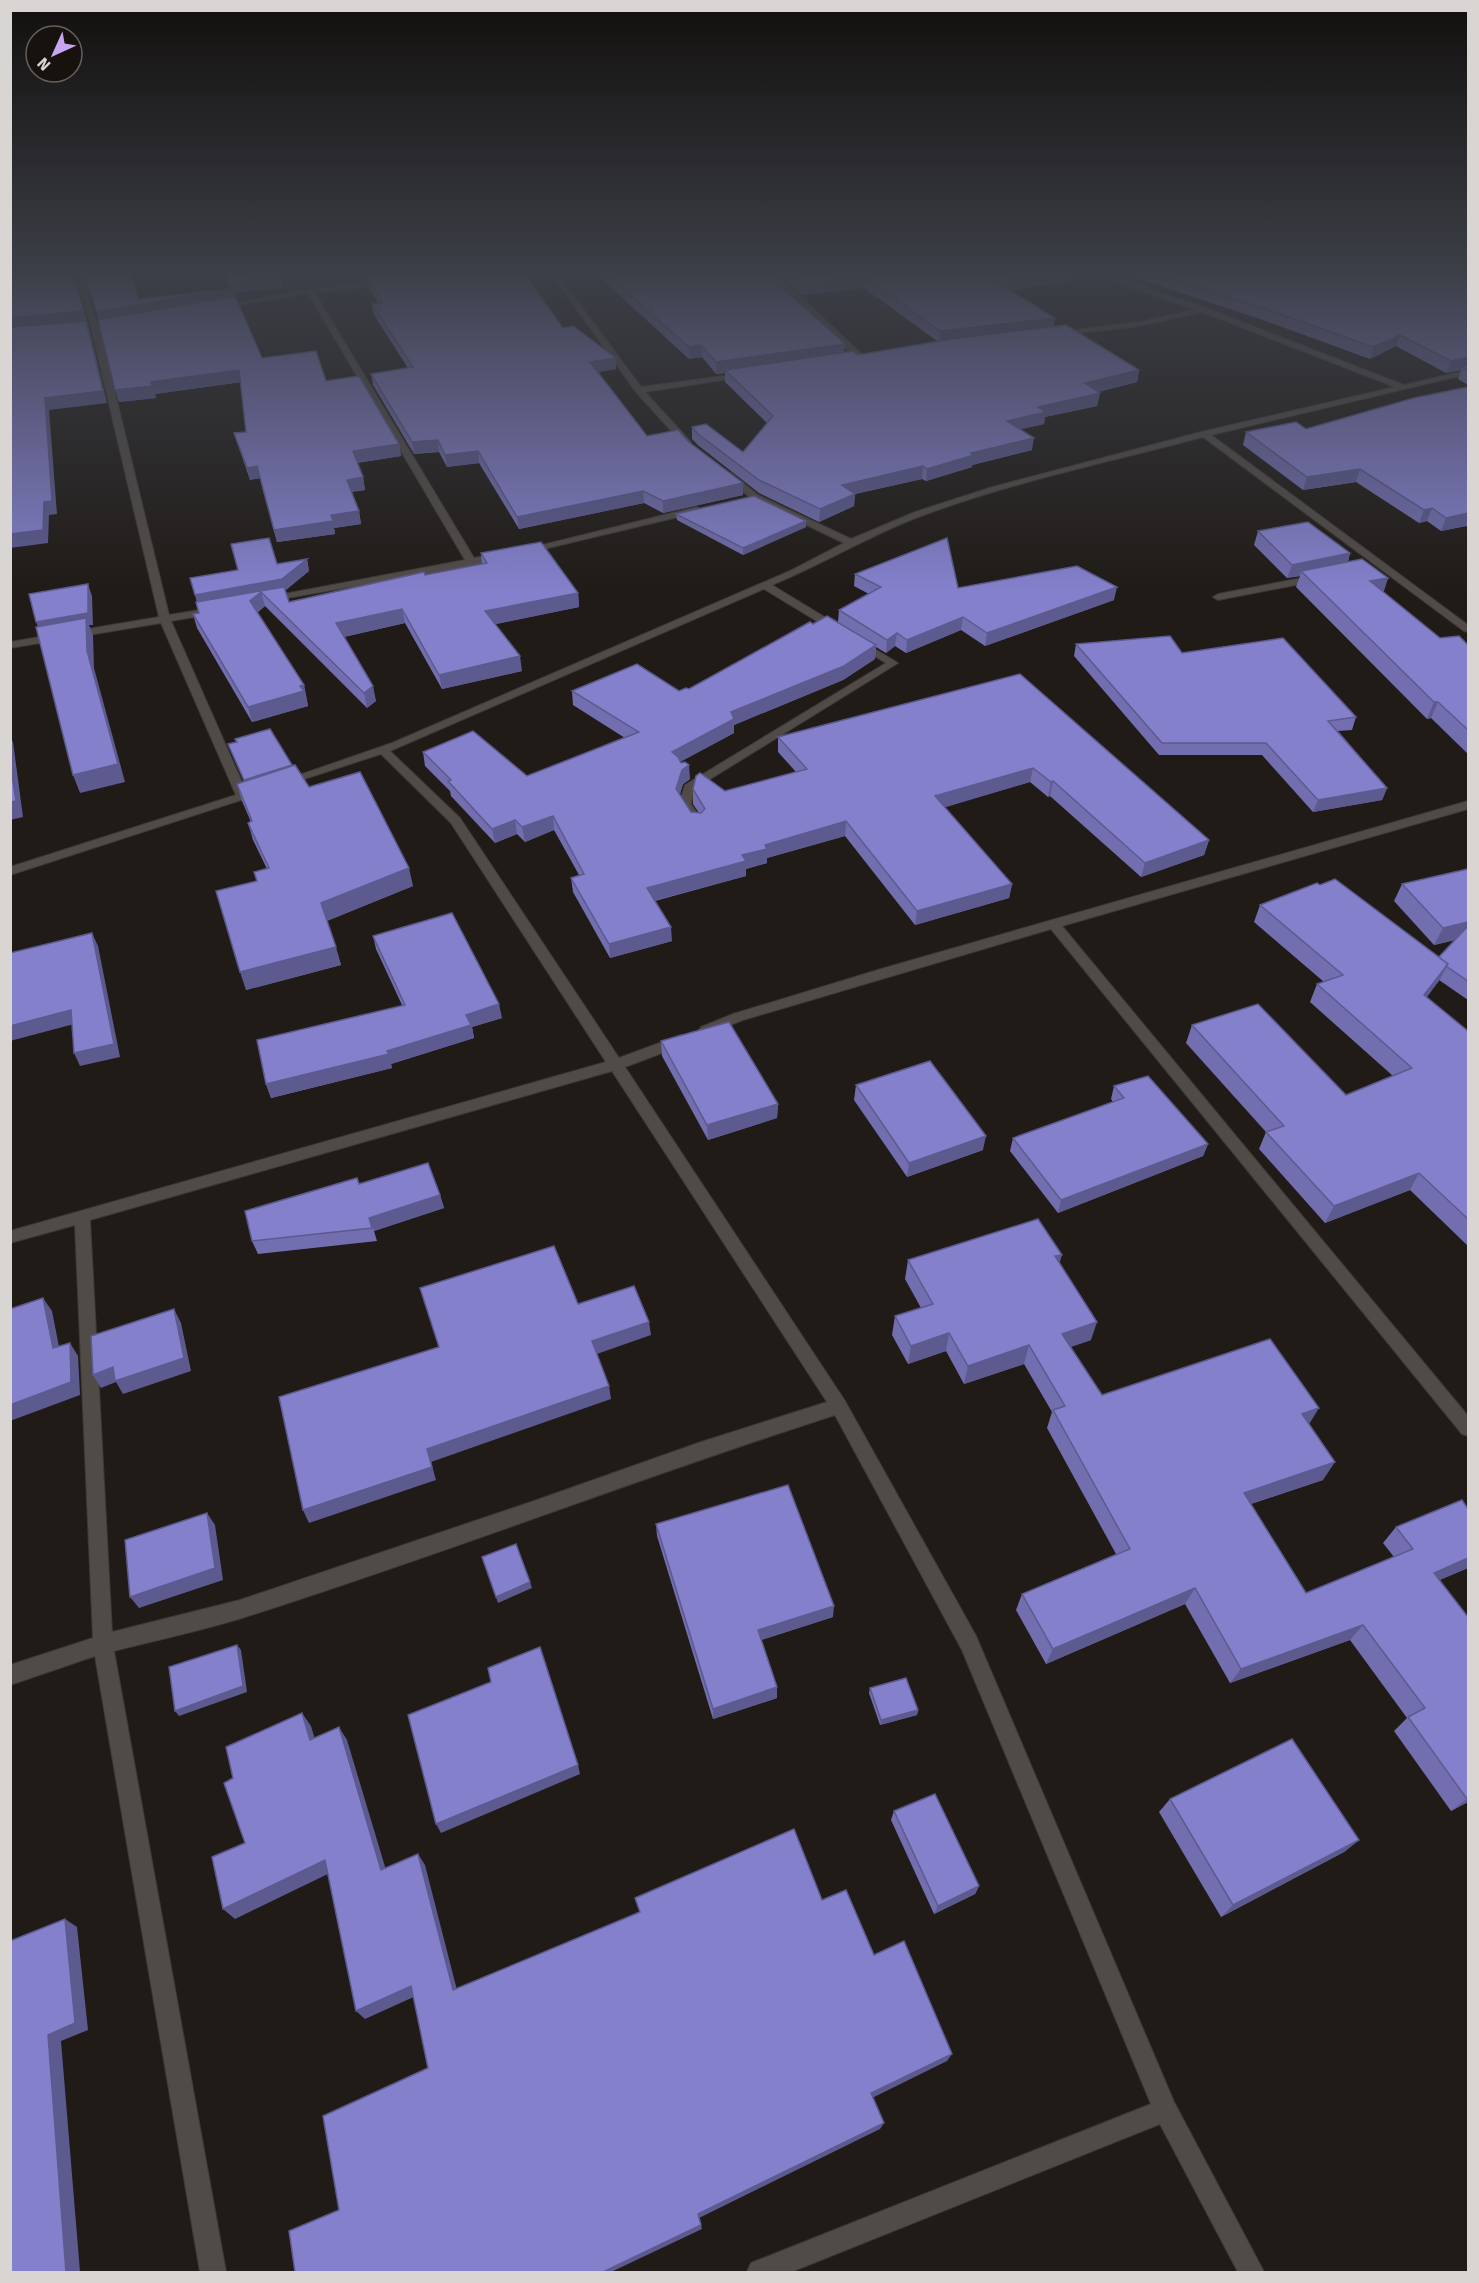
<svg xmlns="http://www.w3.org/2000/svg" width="1479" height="2283" font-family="'Fira Sans',sans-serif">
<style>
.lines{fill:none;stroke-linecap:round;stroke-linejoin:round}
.lane-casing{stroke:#3c3836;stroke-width:2}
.street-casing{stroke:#3c3836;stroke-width:2}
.lane{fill:#514b47;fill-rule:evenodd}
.street{fill:#514b47;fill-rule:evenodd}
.wall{fill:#726eaf}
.shaded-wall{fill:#5c5a8f}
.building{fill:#8480cc;stroke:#5c5a8f;stroke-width:1.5}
</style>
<rect width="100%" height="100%" fill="#201b17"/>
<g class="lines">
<!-- lane casing -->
<g class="lane-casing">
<path id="lane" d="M1318 575 1321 576V580L1218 600 1213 597 1218 594Z"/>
</g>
<!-- street casing -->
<g class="street-casing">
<g id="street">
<path d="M74 272H80L99 327 169 615 212 608 217 611 212 614 171 621 246 791 259 787 265 791 263 793 10 875V867L236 795 161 623 10 648V642L159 617 91 327Z"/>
<path d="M550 272H556L641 387 746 373 747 375 743 377 645 392 691 442V446H685L636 392Z"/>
<path d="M767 272H774L863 355V359H857Z"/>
<path d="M1090 272H1099L1206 308 1404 385 1468 370V374L1211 435 1468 625V632L1464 631 1203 437C1109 462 1012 482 921 516 870 535 823 564 772 585L841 627V631H833L764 589 390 751 460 818 619 1058 681 1035 688 1040 686 1044 625 1067 845 1401 976 1636 1174 2102 1264 2272H1238L1160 2124 791 2272H747L751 2263 1151 2104 962 1650 835 1415C636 1479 441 1555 242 1618 200 1631 156 1640 114 1651L226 2272H200L95 1656 10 1685V1665L93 1638 75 1225 10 1243V1231L606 1062 451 823 381 754 289 784 285 785 279 782 392 743 792 570 844 543 752 499 725 477V473H731L758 495 851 539 915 512 989 488 1201 432 1395 387 1202 312 1139 326 1055 336V332H1058L1139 322 1195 310ZM612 1071 827 1402 701 1442 534 1501 240 1600 112 1632 90 1220Z"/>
<path d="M390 281 388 284 315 293 474 558 500 553 505 556 472 566 264 602 263 600 268 597 465 560 308 293 218 309 214 307 310 289Z"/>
<path d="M696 507 699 508V512L527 553 522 550Z"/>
<path d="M860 640 898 663 694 789 691 804 701 819 699 822H691L679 804 685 785 886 663 856 645V641Z"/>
<path d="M1468 801V809L1062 926 1468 1416V1436L1462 1434 1051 929 743 1020 706 1035 699 1030 701 1027 733 1014 881 969Z"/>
</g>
</g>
<!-- lane -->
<use href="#lane" class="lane"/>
<!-- street -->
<use href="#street" class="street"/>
</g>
<!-- wall -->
<g class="wall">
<path d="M224 272H279L283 287 233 293 262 358 326 381 399 444 401 456 357 463 363 477 365 490 351 492 359 511 361 524 334 528 335 534 277 542 260 478 250 480 238 445 234 433 246 432 241 382 155 394 156 398 119 402 99 320 83 273 138 299 230 289Z"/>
<path d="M358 272H523L563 328 616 369 598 372 647 436 689 442 743 483V495L663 513 644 503 519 529 479 463 447 467 439 452 414 454 373 385 371 374 408 368 374 315 372 304 379 303 369 289 368 280 364 281Z"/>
<path d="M594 272H775L789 285V295L844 352 858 355 937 341 864 288 802 295 777 272H1095V276L1010 291 1053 327 1139 370 1137 382 1098 392 1100 393 1097 406 1045 417 1044 424 1021 429 1032 450 972 465V467L926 481 922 479 855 494 854 506 819 522 759 493 699 446 692 439V427L743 452 767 423 725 382V373L716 374 702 357 689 359Z"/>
<path d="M1101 272H1468V385L1458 379 1461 370 1446 373 1396 346 1370 359 1263 320 1118 272 1110 273Z"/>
<path d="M1468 387V527L1466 526 1441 531 1427 521 1419 523 1356 482 1303 490 1243 445 1246 432 1306 429Z"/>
<path d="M676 514 806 521V527L743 555 677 520Z"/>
<path d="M1258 531 1350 553 1348 562 1388 578 1383 592 1440 638 1468 645V754L1431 718 1427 719 1296 587 1300 576 1287 578 1254 545Z"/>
<path d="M481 553 578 593 579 607 495 624 522 671 442 689 405 623 344 637 376 701 367 708 265 606 257 613 304 685 308 706 252 722 197 628 193 614 199 613 277 564 307 559 309 571 285 590 289 602 482 564Z"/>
<path d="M855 574 958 588 1114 600 985 646 961 630 906 653 895 646 886 653 876 647 875 659 843 680 734 725V733L680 762 690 779 683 784 680 794 691 812 699 813 693 804V789L725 791 796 772 778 752V737L1020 674 1209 840 1204 855 1141 877 1050 796 1048 797 1030 782 944 807 1012 884 1009 898 915 925 845 836 767 858V863L746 869V876L655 901 672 941 610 958 573 892 571 878 579 875 554 830 525 842 517 834 495 843 451 796 450 791 425 766 423 752 527 776 625 738 573 705 572 691H679L689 689 813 624 838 622 839 610 869 594 854 586Z"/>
<path d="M1076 644 1182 653 1356 717 1352 730 1338 731 1387 788 1382 800 1313 812 1262 755H1159L1074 656Z"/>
<path d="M235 739 292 766 309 787 413 886 327 921 341 965 246 990 257 881 267 869 253 840 248 823 251 822 242 801 237 784 244 781 228 744 236 742Z"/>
<path d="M1468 869V1000L1439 980 1427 997 1468 1031V1246L1410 1190 1325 1223 1259 1149 1266 1132 1186 1043 1192 1025 1346 1095 1393 1076 1310 1002 1317 984 1324 982 1254 922 1260 905 1320 885 1439 957 1455 940 1434 945 1394 901 1402 884Z"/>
<path d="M373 936 502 1018 472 1027 474 1038 391 1064 392 1068 271 1098 266 1084 402 1005 376 949Z"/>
<path d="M661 1041 778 1104 777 1118 708 1140 662 1056Z"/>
<path d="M856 1085 983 1150 907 1177 854 1100Z"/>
<path d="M1114 1086 1208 1144 1203 1156 1058 1213 1010 1151 1013 1138 1113 1102 1111 1099Z"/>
<path d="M359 1184 440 1195 444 1208 374 1231 377 1241 258 1254 252 1241Z"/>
<path d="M908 1260 1059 1264 1091 1340 1070 1347 1102 1395 1309 1424 1323 1480 1251 1504 1306 1593 1394 1557 1383 1543 1396 1527 1468 1509V1568L1439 1580 1468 1802 1451 1811 1394 1731 1407 1718 1350 1640 1230 1683 1185 1604 1046 1664 1016 1610 1022 1594 1116 1554 1047 1428 1052 1412 1024 1364 964 1384 946 1351 908 1364 892 1335 895 1316 921 1308 905 1279Z"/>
<path d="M656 1524 833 1617 761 1640 777 1698 713 1719 657 1536Z"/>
<path d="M870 1688 918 1710 917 1715 880 1725 869 1693Z"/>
<path d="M1170 1799 1359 1840 1344 1852 1221 1917 1159 1812Z"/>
<path d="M894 1811 979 1886 975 1894 934 1914 891 1820Z"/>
</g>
<!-- shaded-wall -->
<g class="shaded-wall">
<path d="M362 272H446L367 278 368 280 364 281Z"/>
<path d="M1058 272H1095V276L994 293 996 282Z"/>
<path d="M281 276 283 287 233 293 234 298 100 321 97 312 231 289 229 283Z"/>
<path d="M864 277V288L802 295V284Z"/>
<path d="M789 285V296L780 286Z"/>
<path d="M84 311 88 323 107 403 49 410 57 514 49 515 48 543 10 548V534L45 398 10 331V318Z"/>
<path d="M1055 318 1053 330 939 343 940 331Z"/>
<path d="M1400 335 1396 346 1370 359 1373 347Z"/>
<path d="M845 344 844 355 725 370V373L716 374V362Z"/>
<path d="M701 345 702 357 689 359V347Z"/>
<path d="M1468 357V368L1462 367 1461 370 1446 373 1451 361Z"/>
<path d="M616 358V369L590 373V362Z"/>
<path d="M239 370 242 382 155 394 156 398 119 402 115 390 151 382Z"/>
<path d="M1139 370 1137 382 1083 396 1085 383Z"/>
<path d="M1100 393 1097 406 1045 417 1044 424 1005 433 1007 421 1038 407Z"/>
<path d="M1034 438 1032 450 972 465V467L926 481 927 469 971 453Z"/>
<path d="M438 440 439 452 414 454 412 442Z"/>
<path d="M399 444 401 456 356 463 353 451Z"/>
<path d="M478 451 479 463 447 467 445 455Z"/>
<path d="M257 466 260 478 250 480 247 468Z"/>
<path d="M923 466 922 479 855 494 854 506 819 522 820 509 842 485Z"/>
<path d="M1360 469 1356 482 1303 490 1307 477Z"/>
<path d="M363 477 365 490 350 492 347 480Z"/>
<path d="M743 483V495L663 513V501Z"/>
<path d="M643 491 644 503 519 529 517 517Z"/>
<path d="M1432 508 1427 521 1419 523 1424 510Z"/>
<path d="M359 511 361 524 334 528 335 534 277 542 274 530 331 515Z"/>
<path d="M1468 513V520L1466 526 1441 531 1446 518Z"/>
<path d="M806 521V527L743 555V548Z"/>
<path d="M1350 553 1346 567 1301 571 1300 576 1287 578 1292 565Z"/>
<path d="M307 559 309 571 285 591 261 592 265 606 254 615 198 607 195 595Z"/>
<path d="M1388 578 1383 594 1370 581Z"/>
<path d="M88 584 92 596 93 625H89L93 635 94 668 125 782 80 793 73 775 41 634 36 622Z"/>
<path d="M1117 587 1114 600 985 646 987 633Z"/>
<path d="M578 593 579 607 487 626 485 611Z"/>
<path d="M402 609 405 623 339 638 336 623Z"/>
<path d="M963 617 961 630 906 653 907 640Z"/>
<path d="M897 633 895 646 886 653 887 640Z"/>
<path d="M876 645 875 659 843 680 734 725V733L672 766V752L731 712Z"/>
<path d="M520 656 522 671 442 689 439 675Z"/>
<path d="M304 685 308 706 252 722 248 707Z"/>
<path d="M373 686 376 701 367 708 364 693Z"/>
<path d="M1434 702H1438L1431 718 1427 719Z"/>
<path d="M10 736 13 742 23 817 10 820Z"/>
<path d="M292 765 294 772 246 787 244 780Z"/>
<path d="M689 765 690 779 683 784 677 803 676 789 682 770Z"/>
<path d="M1033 768 1030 782 933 811 935 796Z"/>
<path d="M1053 781 1050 796 1048 797 1051 782Z"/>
<path d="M1387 788 1382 800 1313 812 1318 800Z"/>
<path d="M553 816 554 830 525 842 522 827Z"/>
<path d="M515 820 517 834 495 843 492 829Z"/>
<path d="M846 821 845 836 767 858V863L746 869V876L648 902 647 888 742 855 765 845Z"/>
<path d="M1209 840 1204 855 1141 877 1145 863Z"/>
<path d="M409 868 413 886 326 921 321 903Z"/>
<path d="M1012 884 1009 898 915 925 917 911Z"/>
<path d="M1468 922V937L1434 945 1443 928Z"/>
<path d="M671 927 672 941 610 958 609 944Z"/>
<path d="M92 933 98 946 120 1057 80 1066 74 1053Z"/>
<path d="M336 947 341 965 246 990 240 972Z"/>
<path d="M1448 964 1439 981 1415 1012 1424 995Z"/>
<path d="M499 1004 502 1018 472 1027 474 1038 391 1064 392 1068 271 1098 266 1084 387 1051 466 1015Z"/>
<path d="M71 1010 78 1023 10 1041V1026Z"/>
<path d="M778 1104 777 1118 708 1140 707 1125Z"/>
<path d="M986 1136 983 1150 907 1177 909 1163Z"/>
<path d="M1208 1144 1203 1156 1058 1213 1061 1200Z"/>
<path d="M1419 1173 1410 1190 1325 1223 1334 1206Z"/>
<path d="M440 1195 444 1208 374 1231 369 1218Z"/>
<path d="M1062 1255 1056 1274 1055 1256Z"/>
<path d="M43 1298 52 1311 62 1362 53 1348Z"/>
<path d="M174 1309 181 1323 191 1371 123 1394 116 1382 101 1388 93 1375Z"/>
<path d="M649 1322 651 1335 594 1355 592 1341Z"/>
<path d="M1097 1322 1091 1340 1056 1352 1062 1334Z"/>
<path d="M949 1333 946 1351 908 1364 911 1346Z"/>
<path d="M70 1343 78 1356 80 1395 10 1421V1405Z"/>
<path d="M1029 1345 1024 1364 964 1384 968 1366Z"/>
<path d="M609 1386 611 1399 431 1462 436 1480 309 1523 303 1510 427 1449Z"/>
<path d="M1319 1408 1308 1426 1302 1414Z"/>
<path d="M1335 1462 1323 1480 1234 1509 1244 1493Z"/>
<path d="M207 1513 215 1525 223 1580 139 1608 130 1597Z"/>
<path d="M1468 1558V1568L1419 1589 1434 1573Z"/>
<path d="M530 1582 532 1588 498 1603 496 1597Z"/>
<path d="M1195 1588 1185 1604 1046 1664 1053 1649Z"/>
<path d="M834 1606 833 1617 758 1641V1630Z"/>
<path d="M1363 1625 1350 1640 1230 1683 1241 1669Z"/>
<path d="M237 1645 241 1650 247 1692 179 1716 175 1711Z"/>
<path d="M777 1687V1698L713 1719V1709Z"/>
<path d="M918 1710 917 1715 880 1725 881 1720Z"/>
<path d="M302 1713 311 1726 319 1753 310 1740Z"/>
<path d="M339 1727 347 1740 389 1880 381 1870Z"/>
<path d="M578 1765 580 1774 441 1833 436 1824Z"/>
<path d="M1468 1798V1802L1451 1811Z"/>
<path d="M1359 1840 1344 1852 1221 1917 1233 1905Z"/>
<path d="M418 1854 425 1865 459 1998 453 1990Z"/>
<path d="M325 1860 334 1871 235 1919 223 1909Z"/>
<path d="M979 1886 975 1894 934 1914 938 1906Z"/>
<path d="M65 1919 77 1927 88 2030 61 2041 80 2272H66L48 2035Z"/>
<path d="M411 1986 418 1995 365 2019 356 2011Z"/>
<path d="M952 2054 947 2061 868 2100 871 2093Z"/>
<path d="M884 2123 880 2129 699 2218 698 2214Z"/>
<path d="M701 2225 702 2229 611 2272H603Z"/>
</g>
<!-- building -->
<g class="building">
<path d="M10 272H27L28 277 72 272 84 311 10 318Z"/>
<path d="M97 272H131L138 299 231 289 97 312 83 273Z"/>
<path d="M225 272H279L281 276 229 283Z"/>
<path d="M426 272H523L563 328 573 326 616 358 590 362 647 436 678 430 689 442 743 483 663 501 643 491 517 517 478 451 445 455 438 440 412 442 371 374 413 367 372 304 383 303 367 278Z"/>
<path d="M605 272H775L789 285 780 286 845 344 716 362 701 345 689 347Z"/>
<path d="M789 272H1058L996 282 1055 318 940 331 864 277 802 284Z"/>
<path d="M1153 272H1468V357L1451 361 1400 335 1373 347 1266 309Z"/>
<path d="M235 296 262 358 316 351 326 381 359 376 399 444 353 451 363 477 347 480 359 511 331 515 333 521 274 530 257 466 247 468 234 433 246 432 239 370 151 382 152 386 115 390 98 320Z"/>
<path d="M86 321 103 391 45 398 52 501 44 502 43 530 10 534V327Z"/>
<path d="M1066 325 1139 370 1085 383 1100 393 1038 407 1046 412 1007 421 1034 438 971 453 974 455 927 469 923 466 842 485 855 494 820 509 759 480 698 434 692 427 706 424 743 452 773 416 725 370 853 351 858 355 951 339Z"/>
<path d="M1468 365V370L1462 367Z"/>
<path d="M1468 387V513L1446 518 1432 508 1424 510 1360 469 1307 477 1246 432 1296 422 1306 429 1414 398Z"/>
<path d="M754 496 806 521 743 548 676 514Z"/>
<path d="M1308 522 1350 553 1292 565 1258 531Z"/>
<path d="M269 538 277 564 307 559 282 579 195 595 190 578 238 570 231 544Z"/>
<path d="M947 538 958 588 1077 566 1117 587 987 633 963 617 907 640 897 633 887 640 839 610 881 587 855 574Z"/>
<path d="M541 542 578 593 485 611 520 656 439 675 402 609 336 623 373 686 364 693 261 592 250 601 304 685 300 686 304 691 248 707 193 614 199 613 196 602 284 587 289 602 424 572 425 575 487 563 481 553Z"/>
<path d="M1362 559 1388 578 1370 581 1440 638 1459 636 1468 645V730L1438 702H1434L1301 571Z"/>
<path d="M88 584V613L36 622 29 594Z"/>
<path d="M827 616 876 645 844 666 731 712 734 719 672 752 678 757 681 763 685 762 689 765 682 770 676 789 691 812 701 813 705 809 693 789 696 776 700 773 725 791 807 769 778 737 1020 674 1209 840 1145 863 1053 781 1051 782 1033 768 935 796 1012 884 917 911 846 821 765 845 767 849 742 855 746 861 647 888 671 927 609 944 571 878 584 874 553 816 522 827 515 820 492 829 448 781 451 780 423 752 473 731 527 776 639 732 572 691 637 664 679 691 686 688 689 689 810 622 813 624Z"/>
<path d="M86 618 87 651 118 764 73 775 36 627Z"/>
<path d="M1170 636 1182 653 1283 638 1356 717 1328 721 1387 788 1318 800 1266 743H1162L1076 644Z"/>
<path d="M270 729 292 765 244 780 228 744 237 742 235 739Z"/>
<path d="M10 762 16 801 10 802Z"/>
<path d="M295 765 309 787 360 772 409 868 321 903 336 947 240 972 216 891 257 881 254 872 269 868 248 823 252 821 237 784Z"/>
<path d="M1468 869V922L1443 928 1402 884Z"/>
<path d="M1335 879 1448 964 1424 995 1468 1031V1219L1419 1173 1334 1206 1266 1132 1284 1126 1192 1025 1258 1004 1346 1095 1412 1068 1317 984 1343 975 1260 905 1317 883 1320 885Z"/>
<path d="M452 913 499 1004 466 1015 471 1025 387 1051 389 1054 266 1084 257 1040 405 1005 373 936Z"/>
<path d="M1468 926V981L1446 966 1448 964 1439 957Z"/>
<path d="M92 933 114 1044 74 1053 71 1010 10 1026V953Z"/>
<path d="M729 1022 778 1104 707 1125 661 1041Z"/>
<path d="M930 1061 986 1136 909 1163 856 1085Z"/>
<path d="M1148 1076 1208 1144 1061 1200 1013 1138 1124 1098 1114 1086Z"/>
<path d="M428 1163 440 1195 369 1218 372 1228 252 1241 245 1211 357 1178 359 1184Z"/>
<path d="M1038 1219 1062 1255 1055 1256 1097 1322 1062 1334 1102 1395 1270 1339 1319 1408 1302 1414 1335 1462 1244 1493 1306 1593 1413 1549 1396 1527 1462 1500 1468 1509V1558L1434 1573 1468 1617V1798L1467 1799 1408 1717 1425 1708 1363 1625 1241 1669 1195 1588 1053 1649 1022 1594 1130 1549 1053 1410 1065 1406 1029 1345 968 1366 949 1333 911 1346 895 1316 933 1304 908 1260Z"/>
<path d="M554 1246 578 1304 634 1286 649 1322 592 1341 609 1386 427 1449 432 1467 303 1510 279 1397 439 1347 420 1288Z"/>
<path d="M43 1298 53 1348 70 1343 71 1382 10 1405V1309Z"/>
<path d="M174 1309 184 1358 115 1381 113 1367 93 1375 91 1336Z"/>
<path d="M788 1485 834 1606 758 1630 777 1687 713 1709 656 1524Z"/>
<path d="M207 1513 215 1568 130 1597 125 1540Z"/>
<path d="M516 1544 530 1582 496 1597 482 1557Z"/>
<path d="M237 1645 243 1686 175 1711 169 1667Z"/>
<path d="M540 1647 578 1765 436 1824 408 1715 491 1682 488 1668Z"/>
<path d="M906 1678 918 1710 881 1720 870 1688Z"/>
<path d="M302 1713 310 1740 339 1727 381 1870 418 1854 453 1990 640 1912 635 1898 794 1829 822 1900 846 1890 874 1955 904 1941 952 2054 871 2093 884 2123 698 2214 701 2225 603 2272H295L289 2231 339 2210 323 2116 428 2068 411 1986 356 2011 325 1860 223 1909 212 1857 245 1843 224 1783 233 1778 226 1747Z"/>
<path d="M1292 1739 1359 1840 1233 1905 1170 1799Z"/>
<path d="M935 1794 979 1886 938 1906 894 1811Z"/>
<path d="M65 1919 75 2023 48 2035 66 2272H10V1941Z"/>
</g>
<!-- sky -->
<linearGradient id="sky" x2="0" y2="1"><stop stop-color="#120f0d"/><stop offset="0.46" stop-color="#3c3f47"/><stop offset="1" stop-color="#3c3f47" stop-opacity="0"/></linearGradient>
<rect width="1479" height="591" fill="url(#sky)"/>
<!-- border -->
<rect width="1479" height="2283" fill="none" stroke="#d9d5d3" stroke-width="24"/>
<!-- north arrow -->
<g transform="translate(54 54) rotate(225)"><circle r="28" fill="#17120e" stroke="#65605d" stroke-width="1.5"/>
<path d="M0-4.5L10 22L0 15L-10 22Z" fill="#c6a6f0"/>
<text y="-9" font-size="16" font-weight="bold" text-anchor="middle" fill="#d9d5d3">N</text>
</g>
</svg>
